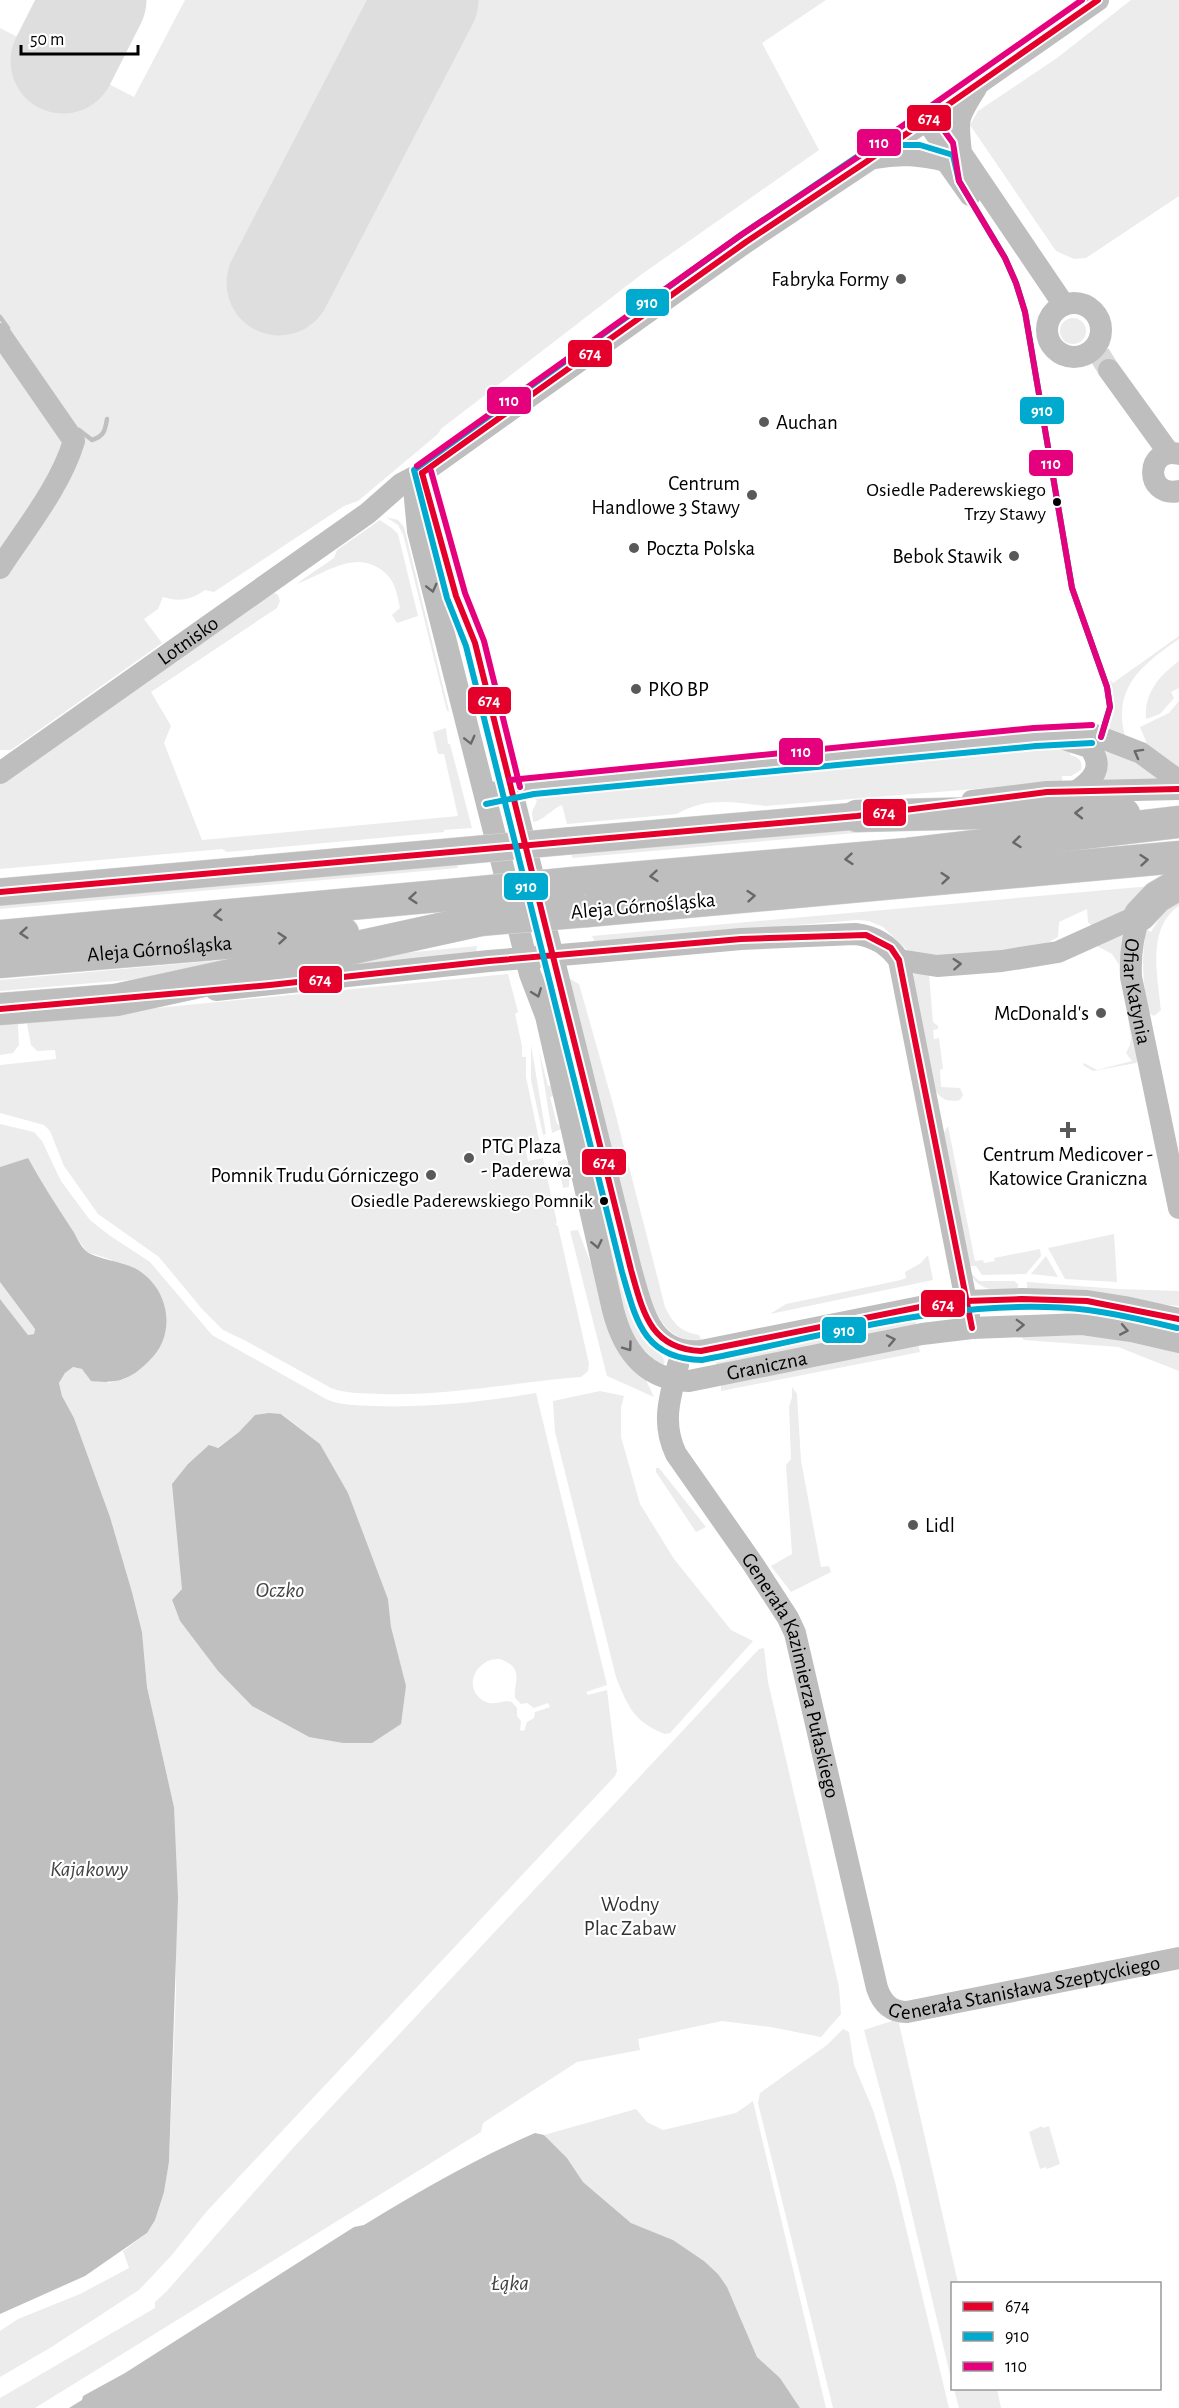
<svg xmlns="http://www.w3.org/2000/svg" width="1179" height="2408" font-family="'Alegreya Sans',sans-serif">
<style>
.green{fill:#ececec;fill-rule:evenodd}
.water{fill:#bfbfbf}
.lines{fill:none;stroke-linecap:round;stroke-linejoin:round}
.stream{stroke:#bfbfbf;stroke-width:4.5}
.runway{stroke:#dedede;stroke-width:105}
.minor-tunnel{stroke:#d9d9d9;stroke-width:22;stroke-dasharray:22 11;stroke-linecap:butt}
.major-casing{stroke:#dbdbdb;stroke-width:28}
.highway-casing{stroke:#dbdbdb;stroke-width:33}
.minor{stroke:#bebebe;stroke-width:22}
.major{stroke:#bebebe;stroke-width:27}
.highway{stroke:#bebebe;stroke-width:32}
.major-bridge-casing{stroke:#dbdbdb;stroke-width:28;stroke-linecap:butt}
.highway-bridge-casing{stroke:#dbdbdb;stroke-width:33;stroke-linecap:butt}
.minor-bridge{stroke:#bebebe;stroke-width:22}
.major-bridge{stroke:#bebebe;stroke-width:27}
.highway-bridge{stroke:#bebebe;stroke-width:32}
.bus-1-casing{stroke:#fff;stroke-width:10}
.bus-2-casing{stroke:#fff;stroke-width:10}
.bus-3-casing{stroke:#fff;stroke-width:10}
.bus-1{stroke:#e4002b;stroke-width:6}
.bus-2{stroke:#00a9ce;stroke-width:6}
.bus-3{stroke:#e5007d;stroke-width:6}
.oneway{stroke:#686868}
.poi-dot{fill:#595959;stroke:#fff;stroke-width:2}
.bus-dot{fill:#000;stroke:#fff;stroke-width:2}
.labels{text-anchor:middle;dominant-baseline:central;stroke-width:4.5;stroke-linejoin:round;paint-order:stroke}
.bus-label{font-size:20px;fill:#000;stroke:#fff;text-anchor:end}
.poi-label{font-size:21px;fill:#000;stroke:#fff;text-anchor:end}
.street-label{font-size:21px;fill:#000;stroke:#fff}
.park-label{font-size:21px;fill:#333;stroke:#fff}
.water-label{font-size:22px;font-style:italic;fill:#444;stroke:#fff}
.line-badge{stroke:#fff;stroke-width:2}
.badge-label{font-size:16px;text-anchor:middle;font-weight:bold;fill:#fff}
</style>
<rect width="100%" height="100%" fill="#fff"/>
<!-- green -->
<g class="green">
<path d="M185 0H383L239 273 308 310 468 0H826L762 43 819 150 642 274 441 429 438 434 358 501 344 506 214 592 205 590C191 600 180 602 163 597L158 609 144 619 162 643 11 750H0V28L134 97Z"/>
<path d="M1131 0H1179V196L1086 258 1074 259 1056 251 970 125 978 111 1057 58Z"/>
<circle cx="1073" cy="331" r="13"/>
<path d="M386 517 398 520 404 527 449 711H447L403 534 398 525Z"/>
<path d="M380 520 393 529 398 534 418 616 397 623 392 615 400 608C396 588 394 576 375 566 349 553 321 576 296 584L334 558 337 550Z"/>
<path d="M275 593 278 595 280 601 277 608 151 692 171 726 164 743 202 840 458 816 444 754H438L433 732 446 728 448 744H450L472 828 444 830V832L227 852 222 849 0 869V784L143 679 265 596Z"/>
<path d="M1179 636V639C1140 666 1110 690 1127 742L1110 734 1107 698 1102 676 1105 674 1113 683Z"/>
<path d="M1179 661V688L1171 692 1174 698 1160 714 1146 719C1144 693 1159 676 1179 661Z"/>
<path d="M1179 701V772L1148 746 1140 727 1169 713Z"/>
<path d="M1045 745 1071 749 1070 755C1079 757 1083 761 1081 770L1071 776H1062V782L765 806C733 802 706 797 677 814L567 824 562 805C552 809 541 822 533 822L532 812 537 801 534 798 540 794Z"/>
<path d="M1102 746 1117 750 1163 779 1102 781Z"/>
<path d="M982 822 572 858 573 850 876 823Z"/>
<path d="M457 862 458 868 0 909V901Z"/>
<path d="M1151 886 1139 903 1092 926 1088 922 1087 909 1059 922 1058 937 1040 947 924 957 907 950 883 927 869 921 857 920 595 942 592 936Z"/>
<path d="M1179 897V906C1146 928 1158 977 1161 1010L1154 1016 1148 1012C1143 979 1141 962 1146 929L1151 932 1167 906Z"/>
<path d="M1126 927 1139 1059 1136 1063 1093 1071 1083 1065 1084 1063 1097 1070 1132 1061 1126 1053 1130 1045 1131 1037 1120 966 1112 954 1097 946Z"/>
<path d="M477 946 476 953 319 968 404 953Z"/>
<path d="M278 955 163 977 0 991V980Z"/>
<path d="M540 973H549L636 1323C643 1339 660 1347 665 1362L662 1366 659 1365 630 1335Z"/>
<path d="M915 973 929 974 933 1022 938 1026V1029L933 1030 934 1039 939 1038 943 1069 940 1070 941 1087 960 1088 963 1095 960 1100C946 1103 939 1098 933 1086L912 976Z"/>
<path d="M508 974 518 1012 515 1014 522 1046V1057H526V1077L540 1144 525 1148 528 1161 543 1158 557 1223 555 1224 558 1226 589 1364 588 1371 581 1377C514 1382 449 1396 381 1394 364 1393 346 1394 331 1388L246 1341 223 1330 202 1309 159 1257 98 1214 64 1166 50 1131 44 1125 0 1113V1065L56 1059 55 1050 37 1051 31 1045 27 1024 35 1014 146 1009Z"/>
<path d="M567 977 579 984 613 1104 665 1307C673 1323 680 1332 699 1335L702 1341C667 1341 661 1321 647 1294Z"/>
<path d="M9 1017 18 1024 19 1045 13 1053 0 1055V1018Z"/>
<path d="M531 1045 546 1134 543 1135 531 1080Z"/>
<path d="M539 1051 548 1086 554 1085 555 1096 550 1097 557 1124 564 1128 552 1133Z"/>
<path d="M0 1124 34 1132 42 1141 61 1181 90 1220 109 1235 150 1262 212 1335 326 1399C341 1406 359 1405 375 1406 430 1408 482 1402 536 1393L607 1685 586 1692 588 1695 607 1690 617 1771 615 1776 207 2211 171 2256 139 2290 50 2348 0 2377V2331L18 2319 80 2294 129 2268 123 2251 147 2233 164 2192 169 2162 176 1991 174 1807 147 1687 142 1632 132 1592 110 1517 74 1418 62 1396 59 1383 65 1373 72 1367 82 1369 109 1383 127 1378 151 1359 112 1260 87 1252 56 1208 28 1158 0 1167ZM282 1414 320 1444 348 1494 388 1599 391 1627 309 1737 252 1706 218 1671 180 1621 172 1601 182 1590 217 1448 239 1432 255 1415ZM500 1659C526 1669 513 1682 515 1698L521 1704 527 1703 534 1708 548 1703 550 1707 535 1712 534 1718 527 1722 524 1731 520 1730 521 1721 517 1716V1708L512 1702C503 1699 494 1707 484 1701 461 1688 477 1657 500 1659Z"/>
<path d="M948 1126 975 1261 983 1260 984 1263 995 1261 994 1258 1040 1249 1041 1256 1026 1274 982 1275 976 1266H969L944 1133Z"/>
<path d="M565 1159 569 1164V1187L563 1188 558 1162Z"/>
<path d="M578 1230 593 1269 654 1397 607 1376 570 1231Z"/>
<path d="M1114 1234 1117 1282 1065 1279 1048 1248Z"/>
<path d="M928 1255 933 1280 770 1314 786 1304 901 1280 906 1278 905 1272 921 1263Z"/>
<path d="M1046 1256 1058 1277 1031 1274Z"/>
<path d="M971 1275H973L979 1281H1014L1018 1284V1290C1000 1290 981 1293 971 1275Z"/>
<path d="M0 1282 35 1329 34 1334 28 1335 0 1299Z"/>
<path d="M1027 1282 1118 1289 1179 1291V1306L1027 1290Z"/>
<path d="M920 1318 916 1322V1326L717 1368 715 1359Z"/>
<path d="M1079 1335 1115 1339 1179 1353V1371L1118 1347 1024 1340 1020 1336Z"/>
<path d="M918 1343 920 1352 721 1391V1385Z"/>
<path d="M792 1387 797 1394 801 1461 821 1567 829 1566 831 1572 791 1592 771 1566 792 1554 786 1465 791 1459 789 1407 792 1397Z"/>
<path d="M600 1391 624 1396 621 1408V1437L640 1504 674 1559 731 1630 753 1641 670 1733 665 1734C634 1722 628 1707 616 1677L555 1432 553 1401Z"/>
<path d="M656 1468H659L706 1527 696 1532 656 1472Z"/>
<path d="M764 1648 768 1682 839 1987 841 2014 821 2037 771 2027 722 2021 638 2039 640 2050 577 2062 483 2123 481 2132 35 2408H0V2398L155 2308V2302L166 2292 292 2149 759 1649Z"/>
<path d="M898 2019 958 2283 952 2284V2383L901 2168 864 2030Z"/>
<path d="M843 2029 849 2032 854 2065 873 2110 895 2182 949 2408H833L758 2103 760 2093 827 2045Z"/>
<path d="M753 2101 826 2408H800L780 2378 757 2357 734 2303 718 2274 704 2261 673 2240 631 2223 583 2182 567 2158 544 2135 636 2109 647 2122 663 2130 736 2113Z"/>
<path d="M1042 2126 1043 2128 1049 2126 1060 2164 1047 2169 1046 2167 1040 2169 1029 2132Z"/>
<path d="M954 2389H997L1001 2408H959Z"/>
</g>
<!-- water -->
<g class="water">
<path d="M28 1158C41 1182 56 1205 71 1228 76 1235 80 1246 86 1251 95 1259 126 1262 138 1270 170 1290 177 1335 149 1361 130 1380 117 1384 91 1381L82 1369 73 1367 65 1373 59 1383 62 1396 74 1418 110 1517 132 1592 142 1632 147 1687 174 1807 178 1898 169 2162 164 2192 155 2220 147 2233 85 2276 0 2314V1299L28 1335 34 1334 35 1329 0 1282V1167Z"/>
<path d="M269 1413 281 1414 320 1444 348 1493 388 1599 391 1627 406 1686 401 1724 372 1743H343L309 1737 252 1706 218 1671 180 1621 172 1600 182 1589 172 1484 188 1464 209 1445 218 1448 239 1432 255 1415Z"/>
<path d="M535 2133 544 2135 567 2158 583 2182 631 2223 673 2240 704 2261 718 2274 727 2287 757 2357 780 2378 800 2408H69L82 2400 83 2396 125 2373 354 2227 364 2225C420 2191 475 2159 535 2133Z"/>
</g>
<g class="lines">
<!-- stream -->
<g class="stream">
<path d="M0 317 8 328"/>
<path d="M79 430 92 440C104 436 105 431 107 419"/>
</g>
<!-- runway -->
<g class="runway">
<path d="M63 61 94 0"/>
<path d="M279 283 426 0"/>
</g>
<!-- minor-tunnel -->
<path class="minor-tunnel" d="M1099 354 1109 370"/>
<!-- major casing -->
<g class="major-casing">
<g id="major">
<path d="M568 841 857 816"/>
<path d="M0 892 460 851"/>
</g>
</g>
<!-- highway casing -->
<g class="highway-casing">
<g id="highway">
<path d="M857 816 984 813 1124 814"/>
<path d="M573 883 907 854 1179 822"/>
<path d="M588 911 1179 857"/>
<path d="M1140 915 1157 897 1179 884"/>
<path d="M0 936 471 893"/>
<path id="s5" d="M0 962 343 933"/>
<path d="M0 1009 116 1000 481 920"/>
</g>
</g>
<!-- minor -->
<g class="minor">
<path d="M976 88C957 118 957 118 961 153L1064 305"/>
<path d="M926 120 945 147 946 161 970 195"/>
<path d="M875 158C900 153 921 155 946 161"/>
<circle cx="1074" cy="330" r="27"/>
<path d="M0 334 74 441C60 487 26 528 0 568"/>
<path d="M1109 370 1169 453"/>
<path d="M1179 454C1146 445 1143 498 1179 491"/>
<path id="s1" d="M422 473 414 488 418 531 530 974 546 1016 613 1310C623 1349 644 1380 689 1381L922 1334 972 1328 1082 1324 1131 1331 1179 1342"/>
<path d="M425 483 456 596 475 643 631 1270C642 1307 650 1356 701 1351L925 1306 966 1301 1022 1299 1087 1301 1125 1307 1179 1319"/>
<path d="M1064 739 1089 747C1106 767 1092 781 1075 792"/>
<path id="s2" d="M0 773 368 513 401 484 422 473 746 242 866 162 1098 0"/>
<path d="M497 792 533 785 1035 737 1092 734 1141 753 1179 781"/>
<path d="M972 801 1047 792 1179 789"/>
<path id="s3" d="M1140 915C1132 936 1130 955 1131 977L1179 1208"/>
<path d="M596 952 741 939 855 934C874 936 888 944 899 960L969 1316"/>
<path d="M899 960 937 966 1002 961 1058 952 1140 915"/>
<path d="M216 990 489 961"/>
<path id="s4" d="M678 1365C670 1397 661 1423 676 1454L753 1564 788 1618 795 1633 877 1988C882 2003 891 2012 907 2012L1179 1958"/>
</g>
<!-- major -->
<use href="#major" class="major"/>
<!-- highway -->
<use href="#highway" class="highway"/>
<!-- major-bridge casing -->
<g class="major-bridge-casing">
<path id="major-bridge" d="M460 851 568 841"/>
</g>
<!-- highway-bridge casing -->
<g class="highway-bridge-casing">
<g id="highway-bridge">
<path d="M471 893 573 883"/>
<path d="M481 920 588 911"/>
</g>
</g>
<!-- minor-bridge -->
<path class="minor-bridge" d="M489 961 596 952"/>
<!-- major-bridge -->
<use href="#major-bridge" class="major-bridge"/>
<!-- highway-bridge -->
<use href="#highway-bridge" class="highway-bridge"/>
<!-- bus-1 casing -->
<g class="bus-1-casing">
<g id="bus-1">
<path d="M422 473 456 596 475 643 631 1270C643 1312 650 1349 701 1351L925 1306 966 1301 1022 1299 1087 1301 1179 1319"/>
<path d="M422 473 746 242 866 162 1098 0"/>
<path d="M0 892 857 816 1047 792 1179 789"/>
<path d="M0 1009 270 985 489 961 741 939 866 935 891 948 899 960 972 1328"/>
</g>
</g>
<!-- bus-2 casing -->
<g class="bus-2-casing">
<g id="bus-2">
<path d="M1101 737 1110 707 1107 687 1072 588 1025 312 1016 283 1005 258 959 181 953 155 920 145H894L867 150 741 235 414 470 447 598 466 646 622 1272C636 1320 643 1359 702 1360 828 1336 958 1295 1088 1310 1118 1314 1148 1321 1177 1328"/>
<path d="M486 804 534 794 1036 746 1092 743"/>
</g>
</g>
<!-- bus-3 casing -->
<g class="bus-3-casing">
<g id="bus-3">
<path d="M933 115 953 143 959 181 1005 258 1016 283 1025 312 1072 588 1107 687 1110 707 1101 737"/>
<path d="M417 466 741 235 861 155 1082 0"/>
<path d="M431 471 465 593 484 641 520 787"/>
<path d="M510 780 1034 728 1092 725"/>
</g>
</g>
<!-- bus-1 -->
<use href="#bus-1" class="bus-1"/>
<!-- bus-2 -->
<use href="#bus-2" class="bus-2"/>
<!-- bus-3 -->
<use href="#bus-3" class="bus-3"/>
</g>
<!-- one-way arrows -->
<defs><path id="oneway-chevron" d="M-2-3.5L2.5 0L-2 3.5" fill="none" stroke-width="1.6" stroke-linecap="round" stroke-linejoin="round" transform="scale(1.5)"/></defs>
<g class="oneway">
<use href="#oneway-chevron" transform="translate(432 588) rotate(76)"/>
<use href="#oneway-chevron" transform="translate(470 740) rotate(76)"/>
<use href="#oneway-chevron" transform="translate(1138 753) rotate(-151)"/>
<use href="#oneway-chevron" transform="translate(1079 813) rotate(-180)"/>
<use href="#oneway-chevron" transform="translate(1017 842) rotate(174)"/>
<use href="#oneway-chevron" transform="translate(849 859) rotate(175)"/>
<use href="#oneway-chevron" transform="translate(1144 860) rotate(-5)"/>
<use href="#oneway-chevron" transform="translate(654 876) rotate(175)"/>
<use href="#oneway-chevron" transform="translate(945 878) rotate(-5)"/>
<use href="#oneway-chevron" transform="translate(751 896) rotate(-5)"/>
<use href="#oneway-chevron" transform="translate(413 898) rotate(175)"/>
<use href="#oneway-chevron" transform="translate(218 915) rotate(175)"/>
<use href="#oneway-chevron" transform="translate(24 933) rotate(175)"/>
<use href="#oneway-chevron" transform="translate(282 938) rotate(-5)"/>
<use href="#oneway-chevron" transform="translate(957 964) rotate(-4)"/>
<use href="#oneway-chevron" transform="translate(537 993) rotate(69)"/>
<use href="#oneway-chevron" transform="translate(597 1244) rotate(78)"/>
<use href="#oneway-chevron" transform="translate(1020 1325) rotate(-2)"/>
<use href="#oneway-chevron" transform="translate(1124 1330) rotate(11)"/>
<use href="#oneway-chevron" transform="translate(891 1340) rotate(-12)"/>
<use href="#oneway-chevron" transform="translate(628 1347) rotate(54)"/>
</g>
<!-- markers -->
<g class="poi-dot">
<circle cx="901" cy="279" r="6"/>
<circle cx="764" cy="422" r="6"/>
<circle cx="752" cy="495" r="6"/>
<circle cx="634" cy="548" r="6"/>
<circle cx="1014" cy="556" r="6"/>
<circle cx="636" cy="689" r="6"/>
<circle cx="1101" cy="1013" r="6"/>
<path d="M1065 1121h6v6h6v6h-6v6h-6v-6h-6v-6h6z"/>
<circle cx="469" cy="1158" r="6"/>
<circle cx="431" cy="1175" r="6"/>
<circle cx="913" cy="1525" r="6"/>
</g>
<g class="bus-dot">
<circle cx="1057" cy="502" r="5"/>
<circle cx="604" cy="1201" r="5"/>
</g>
<g class="labels">
<!-- bus labels -->
<g class="bus-label">
<text x="1046" y="490">Osiedle Paderewskiego<tspan x="1046" dy="24">Trzy Stawy</tspan></text>
<text x="593" y="1201">Osiedle Paderewskiego Pomnik</text>
</g>
<!-- poi labels -->
<g class="poi-label">
<text x="889" y="279">Fabryka Formy</text>
<text x="776" y="422" text-anchor="start">Auchan</text>
<text x="740" y="483">Centrum<tspan x="740" dy="24">Handlowe 3 Stawy</tspan></text>
<text x="646" y="548" text-anchor="start">Poczta Polska</text>
<text x="1002" y="556">Bebok Stawik</text>
<text x="648" y="689" text-anchor="start">PKO BP</text>
<text x="1089" y="1013">McDonald's</text>
<text x="481" y="1146" text-anchor="start">PTG Plaza<tspan x="481" dy="24">- Paderewa</tspan></text>
<text x="1068" y="1154" text-anchor="middle">Centrum Medicover -<tspan x="1068" dy="24">Katowice Graniczna</tspan></text>
<text x="419" y="1175">Pomnik Trudu Górniczego</text>
<text x="925" y="1525" text-anchor="start">Lidl</text>
</g>
<!-- street labels -->
<g class="street-label">
<text stroke="none"><textPath href="#s2" startOffset="230">Lotnisko</textPath></text>
<text transform="translate(643 906) rotate(-5)">Aleja Górnośląska</text>
<text stroke="none"><textPath href="#s5" startOffset="160">Aleja Górnośląska</textPath></text>
<text stroke="none"><textPath href="#s3" startOffset="78">Ofiar Katynia</textPath></text>
<text stroke="none"><textPath href="#s1" startOffset="1056">Graniczna</textPath></text>
<text stroke="none"><textPath href="#s4" startOffset="345">Generała Kazimierza Pułaskiego</textPath></text>
<text stroke="none"><textPath href="#s4" startOffset="832">Generała Stanisława Szeptyckiego</textPath></text>
</g>
<!-- park labels -->
<g class="park-label">
<text x="630" y="1904">Wodny<tspan x="630" dy="24">Plac Zabaw</tspan></text>
</g>
<!-- water labels -->
<g class="water-label">
<text x="280" y="1590">Oczko</text>
<text x="89" y="1869">Kajakowy</text>
<text x="510" y="2283">Łąka</text>
</g>
</g>
<g class="line-badge">
<rect x="906" y="104" width="46" height="28" rx="6" fill="#e4002b"/>
<rect x="856" y="128" width="46" height="29" rx="6" fill="#e5007d"/>
<rect x="625" y="288" width="45" height="29" rx="6" fill="#00a9ce"/>
<rect x="567" y="339" width="46" height="29" rx="6" fill="#e4002b"/>
<rect x="486" y="386" width="46" height="29" rx="6" fill="#e5007d"/>
<rect x="1019" y="396" width="46" height="29" rx="6" fill="#00a9ce"/>
<rect x="1028" y="449" width="46" height="28" rx="6" fill="#e5007d"/>
<rect x="467" y="686" width="45" height="29" rx="6" fill="#e4002b"/>
<rect x="778" y="737" width="46" height="29" rx="6" fill="#e5007d"/>
<rect x="862" y="798" width="45" height="29" rx="6" fill="#e4002b"/>
<rect x="503" y="872" width="46" height="29" rx="6" fill="#00a9ce"/>
<rect x="298" y="965" width="45" height="29" rx="6" fill="#e4002b"/>
<rect x="581" y="1148" width="46" height="28" rx="6" fill="#e4002b"/>
<rect x="920" y="1289" width="46" height="29" rx="6" fill="#e4002b"/>
<rect x="821" y="1316" width="46" height="28" rx="6" fill="#00a9ce"/>
</g>
<g class="badge-label">
<text x="929" y="124">674</text>
<text x="879" y="148">110</text>
<text x="647" y="308">910</text>
<text x="590" y="359">674</text>
<text x="509" y="406">110</text>
<text x="1042" y="416">910</text>
<text x="1051" y="469">110</text>
<text x="489" y="706">674</text>
<text x="801" y="757">110</text>
<text x="884" y="818">674</text>
<text x="526" y="892">910</text>
<text x="320" y="985">674</text>
<text x="604" y="1168">674</text>
<text x="943" y="1310">674</text>
<text x="844" y="1336">910</text>
</g>
<!-- legend -->
<rect x="951" y="2282" width="210" height="108" fill="#ffffff" stroke="#999999" stroke-width="1.5"/>
<rect x="963" y="2302" width="30" height="9" fill="#e4002b" stroke="#999999" stroke-width="1.5"/>
<text x="1005" y="2312" font-size="18" fill="#000000">674</text>
<rect x="963" y="2332" width="30" height="9" fill="#00a9ce" stroke="#999999" stroke-width="1.5"/>
<text x="1005" y="2342" font-size="18" fill="#000000">910</text>
<rect x="963" y="2362" width="30" height="9" fill="#e5007d" stroke="#999999" stroke-width="1.5"/>
<text x="1005" y="2372" font-size="18" fill="#000000">110</text>
<!-- scale -->
<path d="M21 45v9h117v-9" fill="none" stroke="#000000" stroke-width="3"/>
<text x="30" y="45" font-size="18" fill="#000000" stroke="#ffffff" stroke-width="4.5" paint-order="stroke">50 m</text>
</svg>
